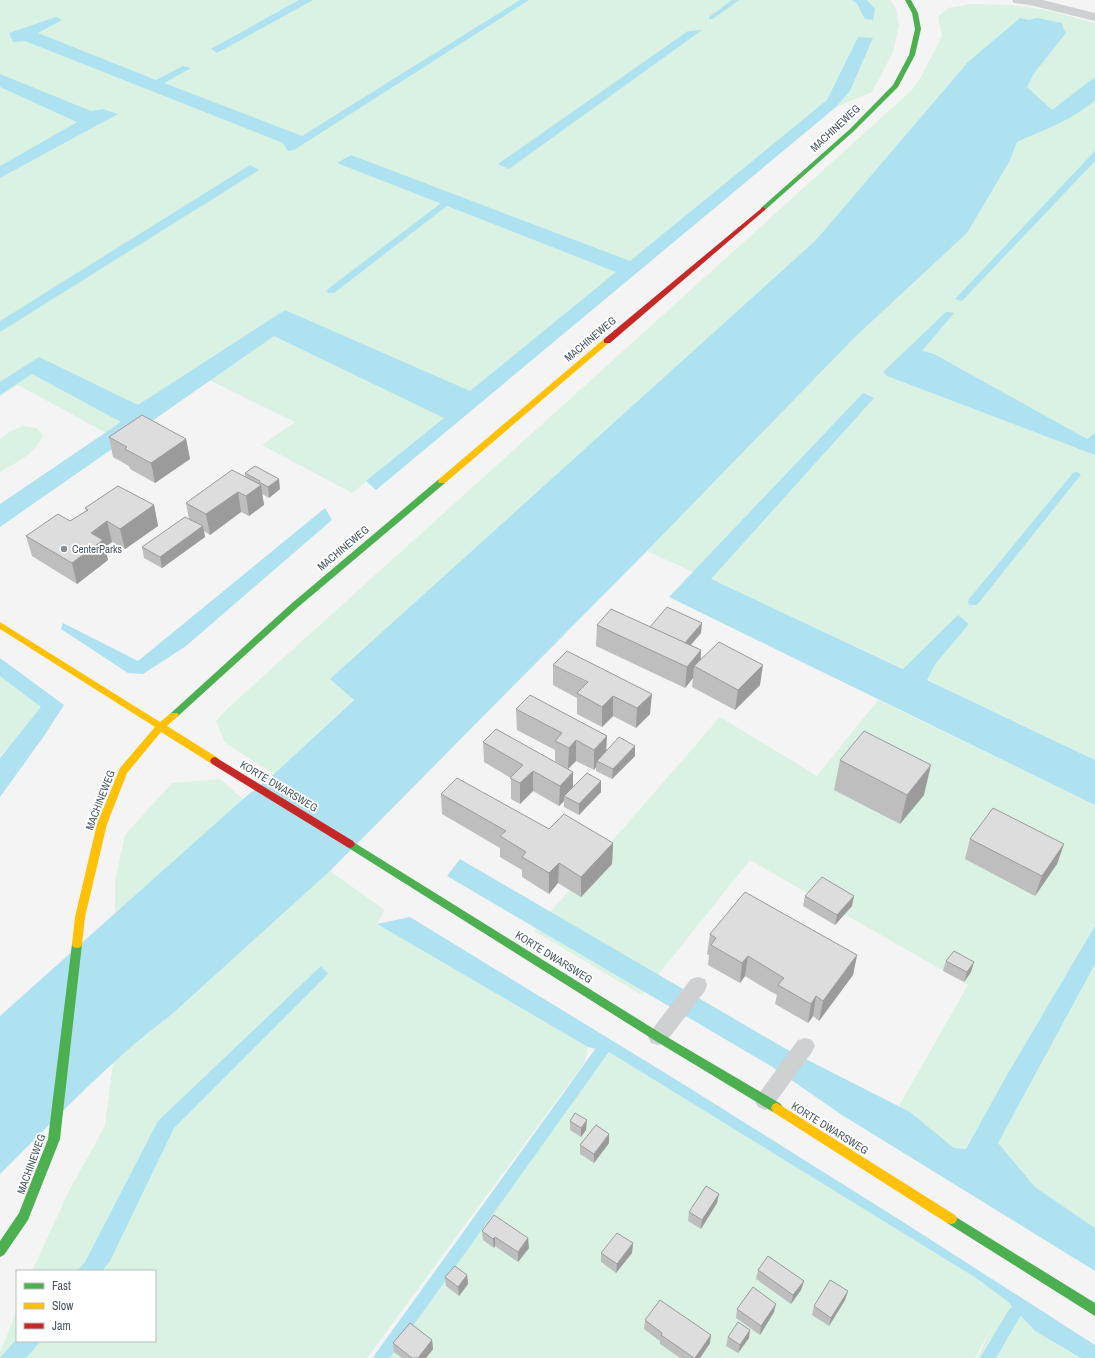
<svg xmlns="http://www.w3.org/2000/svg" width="1095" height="1358" font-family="'Archivo Narrow',sans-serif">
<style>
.green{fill:#d9f2e3}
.water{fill:#aee2f0}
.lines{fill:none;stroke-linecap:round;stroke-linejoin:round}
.stream{fill:#aee2f0;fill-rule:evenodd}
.lane{fill:#ced0d2;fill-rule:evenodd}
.street{fill:#ced0d2;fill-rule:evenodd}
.fast{fill:#4caf50;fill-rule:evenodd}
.slow{fill:#ffc107;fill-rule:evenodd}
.jam{fill:#c62828;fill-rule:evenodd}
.wall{fill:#bebebf}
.shaded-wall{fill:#9b9b9b}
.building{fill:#ddddde;stroke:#9b9b9b}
.poi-dot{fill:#868d94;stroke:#fff;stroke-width:1.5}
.labels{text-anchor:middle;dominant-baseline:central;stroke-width:3.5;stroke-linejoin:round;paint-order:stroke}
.street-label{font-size:11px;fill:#4a5661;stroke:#fff}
.poi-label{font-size:11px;fill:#4a5661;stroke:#fff;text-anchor:start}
</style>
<rect width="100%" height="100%" fill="#f4f4f4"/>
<!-- green -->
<g class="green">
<path d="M0 0H854L865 19 873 20 875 9 867 0H890L896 9 899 25 893 52 872 92 836 107 850 91 873 39 866 38 861 53 842 84 809 118 631 268 352 493 262 445 295 422 197 374 110 435 18 385 0 396V178L118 114 77 122 0 166Z"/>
<path d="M971 4 1012 5 1046 10 1095 23V77L1056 108 1095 85V443L883 372 887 376 1095 455V760L914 673 647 551 854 338 967 233 1027 87 1035 72 1066 33C1060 24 1040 17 1029 20L968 62 816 240 330 679 354 699 274 774 225 743 216 721 227 709 912 90 921 77 942 36 938 17 948 8Z"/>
<path d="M23 426 37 428 43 435C35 454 17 462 0 472V439L11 431Z"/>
<path d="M0 663 54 698 0 756Z"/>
<path d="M878 700 1095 805V928L967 1149 954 1148 910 1112 899 1106 968 985 750 860 642 995 534 931 720 717 817 776Z"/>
<path d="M220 779 243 799 115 914V881L125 835 172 783Z"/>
<path d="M330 871 385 910 377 924 588 1047 585 1062 367 1358H0V1353L17 1310V1341H155V1271H32L69 1191 105 1126 113 1063 150 1031 171 1015Z"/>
<path d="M1095 945V1228L1035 1187 997 1143Z"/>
<path d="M609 1052 976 1278 1007 1301 1035 1331 1081 1358H977L996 1320 975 1358H382Z"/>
</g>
<!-- water -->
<g class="water">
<path d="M299 0H313L217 53 211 49Z"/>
<path d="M520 0H529L294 150 288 151 283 143 25 41 13 42 9 33 56 17 62 20 38 33 156 80 183 66 191 68 164 83 302 136Z"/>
<path d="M852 0H867L875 9 873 20 865 19 857 4Z"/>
<path d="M1020 18 1029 20 1037 18 1062 23 1063 28 1066 33 1035 72 1027 87 1052 110 1095 77V100C1073 120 1043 130 1017 142L1009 162 967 233 854 338 647 551 330 871 171 1015C109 1061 55 1120 0 1174V1016L243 799 274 774 354 700 330 679 816 240 968 62Z"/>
<path d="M702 30 509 169 498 164 688 31Z"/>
<path d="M858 37 873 38 850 91 836 107 376 490 366 481 444 418 274 336 0 527V504L121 422 32 374 0 395V382L39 357 138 405 285 310 470 391 616 272 337 163 351 155 630 261 827 100Z"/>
<path d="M0 74 91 111 103 109 118 114 0 178V166L77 122 0 87Z"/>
<path d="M1095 151V161L962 301 955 299Z"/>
<path d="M250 165 259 170 0 332V321Z"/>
<path d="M946 312 954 313 922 351 934 354 1087 439 1095 433V455L887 376 883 372Z"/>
<path d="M863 393 874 398 711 579 903 669 958 615 969 624 936 663 927 680 1095 760V805L669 597Z"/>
<path d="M325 508 332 520 186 646 143 674 128 673 61 629 63 623 138 661Z"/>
<path d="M0 658 64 705 44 736 0 797V758L41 707 0 676Z"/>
<path d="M460 859 786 1049 910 1112 954 1148 966 1149 1007 1075 1095 926V964L998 1143 1035 1187 1095 1228V1271L842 1115 771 1066 447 876Z"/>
<path d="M410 917 675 1079 900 1220 1095 1345V1358H1081L1035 1331 1007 1301 976 1278 609 1052 588 1047 377 924Z"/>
<path d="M321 966 328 974 174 1128 110 1261 102 1271H77L85 1262 158 1121Z"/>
<path d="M17 1339V1341H41L26 1358H0Z"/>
</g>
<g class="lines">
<!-- stream -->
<g class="stream">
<path d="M732 0H739L713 19H709V17Z"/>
<path d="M445 200H448L452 202 334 293H328L327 291 328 289Z"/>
<path d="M1076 472 1079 473 1081 475 1079 477 977 605H969L968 602 969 599 1073 473Z"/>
<path d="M606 1039 611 1041 613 1045 611 1049 390 1358H373L376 1353 601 1041Z"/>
<path d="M1015 1306 1020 1308 1022 1313 996 1358H980L1010 1308Z"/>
</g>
<!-- lane -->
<g class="lane">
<path d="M698 977 705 979 707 985 705 991 665 1043 658 1045 651 1043 648 1037 651 1031 691 979Z"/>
<path d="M805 1038 812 1040 815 1046 812 1052 772 1107 765 1110 758 1107 755 1101 758 1095 798 1040Z"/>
</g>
<!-- street -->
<path class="street" d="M1012 0H1043L1095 13V21L1030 5 1014 3Z"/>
<!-- fast -->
<g class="fast">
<path d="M905 0H911L918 13 921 29 915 55 898 87 854 131 765 210H761V208L850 129 893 85 909 55 915 29 912 13Z"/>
<path d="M442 478 446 481 445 483 297 608 177 717H171L169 715 171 713 291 604 439 479Z"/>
<path d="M350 840 662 1034 781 1104 783 1108 781 1112 777 1113 773 1112 654 1040 347 847 345 844 347 841Z"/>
<path d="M77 940 81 941 82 944 60 1139 28 1220 4 1255 0 1257V1241L19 1213 48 1139 72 944 73 941Z"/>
<path d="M951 1214 1095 1303V1316L947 1223 945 1219 947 1215Z"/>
</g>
<!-- slow -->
<g class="slow">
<path d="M604 339H607L611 341 445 483H439L438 481 439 479Z"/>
<path d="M0 622 160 722 171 713H177L179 715 167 726 218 758 220 761 218 764H212L161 732 127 773 107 824 85 917 82 944 81 947 77 948 73 947 72 944 75 917 97 824 120 768 155 727 0 629Z"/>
<path d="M777 1103 955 1215 957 1219 955 1223 951 1224 947 1223 773 1112 771 1108 773 1104Z"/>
</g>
<!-- jam -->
<g class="jam">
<path d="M763 207 765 208V210L610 343H604V339Z"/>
<path d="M215 757 353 841 355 844 353 847 350 848 347 847 212 764 210 761 212 758Z"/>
</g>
</g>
<!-- wall -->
<g class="wall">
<path d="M109 437 186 439 190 459 155 483 130 469 129 466 113 457Z"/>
<path d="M245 473 280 489 269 498 262 494 264 505 249 516 241 512 210 535 204 531 205 537 162 568 144 558 142 547 189 519 186 503 245 477Z"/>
<path d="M154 505 158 526 125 549 112 542 105 547 108 560 77 584 32 556 26 536 70 521 86 511 85 508Z"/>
<path d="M597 625 650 627 701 633 691 645 701 650V660L760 685 735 710 692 687 693 678 685 688 596 646Z"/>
<path d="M553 665 650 714 636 728 613 716 602 727 577 714V698L553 685Z"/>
<path d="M516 709 607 750 635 756 612 779 596 771V767L594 770 576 761 568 769 555 761V750L517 730Z"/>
<path d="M483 742 573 787 601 781V792L579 815 564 807V801L559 806 533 791 520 804 511 799V778L484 762Z"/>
<path d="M840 760 924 795 900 824 834 790Z"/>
<path d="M441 794 549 829 613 843 612 864 581 897 558 883 549 894 522 877V870L500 857V848L442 814Z"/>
<path d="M970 839 1064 844 1057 864 1035 896 965 859Z"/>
<path d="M805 896 852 906 835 925 803 906Z"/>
<path d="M710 934 857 955 853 975 819 1021 813 1016 808 1023 775 1004 777 995 763 987 745 976 740 983 708 965 709 955 707 954Z"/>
<path d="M946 961 971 972 964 982 943 971Z"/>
<path d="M570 1121 586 1130 581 1137 570 1130Z"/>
<path d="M609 1143 594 1163 580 1154V1145Z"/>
<path d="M719 1194 717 1203 701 1229 688 1221 689 1212Z"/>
<path d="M482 1231 529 1248 518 1262 495 1246 494 1248 483 1240Z"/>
<path d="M633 1243 632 1253 616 1273 601 1262V1253Z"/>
<path d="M758 1270 804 1281 801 1290 791 1304 756 1279Z"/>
<path d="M467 1275 468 1284 459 1296 446 1286 445 1277Z"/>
<path d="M848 1291 845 1300 829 1326 812 1315 814 1306Z"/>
<path d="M737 1309 774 1312 760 1335 736 1318Z"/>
<path d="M645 1320 710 1343 700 1358H680L660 1344V1341L644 1329Z"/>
<path d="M728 1337 749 1338 738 1353 726 1346Z"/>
<path d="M432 1340 433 1349 426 1358H402L394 1352 393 1343Z"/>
</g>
<!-- shaded-wall -->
<g class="shaded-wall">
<path d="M186 439 190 459 155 483 151 463Z"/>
<path d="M279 479 280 489 269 498 268 487Z"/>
<path d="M261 485 264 505 249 516 246 496Z"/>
<path d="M238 492 241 512 210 535 206 514Z"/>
<path d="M154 505 158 526 125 549 120 529Z"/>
<path d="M107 521 112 542 105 547 108 560 77 584 72 563 91 533Z"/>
<path d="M203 526 205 537 162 568 160 557Z"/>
<path d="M702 623 701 633 678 659 679 649Z"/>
<path d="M701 650 700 669 694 666 693 678 685 688 687 667Z"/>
<path d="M763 665 760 685 735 710 738 690Z"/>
<path d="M652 694 650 714 636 728 637 708Z"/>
<path d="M613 696V716L602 727V707Z"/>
<path d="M607 736 606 756 597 761 596 767 594 770V750Z"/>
<path d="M576 740V761L568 769 569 748Z"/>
<path d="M635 746V756L612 779 613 769Z"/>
<path d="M931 765 924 795 900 824 907 795Z"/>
<path d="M533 771V791L520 804V783Z"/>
<path d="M573 772V793L564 796V801L559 806 560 786Z"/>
<path d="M601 781V792L579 815V804Z"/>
<path d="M613 843 612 864 581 897V877Z"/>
<path d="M1064 844 1057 864 1035 896 1042 876Z"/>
<path d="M559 863 558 883 549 894V873Z"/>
<path d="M854 896 852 906 835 925 837 915Z"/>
<path d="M857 955 853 975 819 1021 823 1001Z"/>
<path d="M748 956 745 976 740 983 742 963Z"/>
<path d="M974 962 971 972 964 982 967 972Z"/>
<path d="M816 996 813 1016 808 1023 811 1004Z"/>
<path d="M587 1120 586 1130 581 1137V1128Z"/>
<path d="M609 1134V1143L594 1163V1154Z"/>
<path d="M719 1194 717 1203 701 1229 702 1220Z"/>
<path d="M495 1237V1246L494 1248 493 1239Z"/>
<path d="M528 1238 529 1248 518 1262V1252Z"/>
<path d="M633 1243 632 1253 616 1273 617 1264Z"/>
<path d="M467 1275 468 1284 459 1296 458 1287Z"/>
<path d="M804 1281 801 1290 791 1304 793 1295Z"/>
<path d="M848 1291 845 1300 829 1326 831 1318Z"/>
<path d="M776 1304 774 1312 760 1335 761 1326Z"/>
<path d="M750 1330 749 1338 738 1353 740 1345Z"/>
<path d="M711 1335 710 1343 700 1358H695Z"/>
<path d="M432 1340 433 1349 426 1358H418Z"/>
</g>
<!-- building -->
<g class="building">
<path d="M142 415 186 439 151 463 125 449 127 447 109 437Z"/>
<path d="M255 466 279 479 268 487 259 482 260 481 245 473Z"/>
<path d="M232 470 261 485 246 496 238 492 206 514 186 503Z"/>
<path d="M118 486 154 505 120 529 107 521 91 533 103 540 72 563 26 536 58 514 70 521 88 510 85 508Z"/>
<path d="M185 517 203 526 160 557 142 547Z"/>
<path d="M667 607 702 623 685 643 650 627Z"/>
<path d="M611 609 701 650 687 667 597 625Z"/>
<path d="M719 642 763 665 738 690 694 666Z"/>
<path d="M567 651 652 694 637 708 613 696 602 707 577 693 588 682 553 665Z"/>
<path d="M530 695 607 736 594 750 576 740 569 748 555 741 562 733 516 709Z"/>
<path d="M496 729 573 772 560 786 533 771 520 783 510 778 523 765 483 742Z"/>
<path d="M864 731 931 765 907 795 840 760Z"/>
<path d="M619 737 635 746 613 769 597 761Z"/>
<path d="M587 773 601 781 579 804 564 796Z"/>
<path d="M457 778 549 829 564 814 613 843 581 877 559 863 549 873 522 857 526 852 500 836 506 831 441 794Z"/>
<path d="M993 808 1064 844 1042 876 970 839Z"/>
<path d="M822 877 854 896 837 915 805 896Z"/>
<path d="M745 892 857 955 823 1001 816 996 811 1004 778 985 784 978 748 956 742 963 711 945 716 938 710 934Z"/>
<path d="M954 951 974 962 967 972 946 961Z"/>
<path d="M575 1113 587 1120 581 1128 570 1121Z"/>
<path d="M596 1125 609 1134 594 1154 580 1145Z"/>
<path d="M706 1186 719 1194 702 1220 689 1212Z"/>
<path d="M494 1215 528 1238 518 1252 495 1237 493 1239 482 1231Z"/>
<path d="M617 1233 633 1243 617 1264 601 1253Z"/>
<path d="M768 1256 804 1281 793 1295 758 1270Z"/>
<path d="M455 1266 467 1275 458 1287 445 1277Z"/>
<path d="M830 1280 848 1291 831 1318 814 1306Z"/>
<path d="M753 1287 776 1304 761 1326 737 1309Z"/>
<path d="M660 1300 711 1335 695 1358H694L661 1335 662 1333 645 1320Z"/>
<path d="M738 1322 750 1330 740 1345 728 1337Z"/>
<path d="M410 1323 432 1340 418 1358H412L393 1343Z"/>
</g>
<!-- markers -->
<circle class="poi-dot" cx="64" cy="549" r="4"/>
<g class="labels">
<!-- street labels -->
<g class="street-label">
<text transform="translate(835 128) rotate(-43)">MACHINEWEG</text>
<text transform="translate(590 339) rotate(-40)">MACHINEWEG</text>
<text transform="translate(343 548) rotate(-40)">MACHINEWEG</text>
<text transform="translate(279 786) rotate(31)">KORTE DWARSWEG</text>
<text transform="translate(100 800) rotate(-69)">MACHINEWEG</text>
<text transform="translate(554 957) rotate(32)">KORTE DWARSWEG</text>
<text transform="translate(830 1128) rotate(32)">KORTE DWARSWEG</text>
<text transform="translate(31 1164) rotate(-70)">MACHINEWEG</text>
</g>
<!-- poi labels -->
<g class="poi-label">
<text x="72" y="549">CenterParks</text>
</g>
</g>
<!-- legend -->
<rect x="16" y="1270" width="140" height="72" fill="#ffffff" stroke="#b7bbc0"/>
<rect x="24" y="1283" width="20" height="6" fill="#4caf50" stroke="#b7bbc0"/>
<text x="52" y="1290" font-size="12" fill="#4a5661">Fast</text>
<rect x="24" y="1303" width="20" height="6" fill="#ffc107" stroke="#b7bbc0"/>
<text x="52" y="1310" font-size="12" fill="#4a5661">Slow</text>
<rect x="24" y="1323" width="20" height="6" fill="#c62828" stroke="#b7bbc0"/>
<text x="52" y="1330" font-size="12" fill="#4a5661">Jam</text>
</svg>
